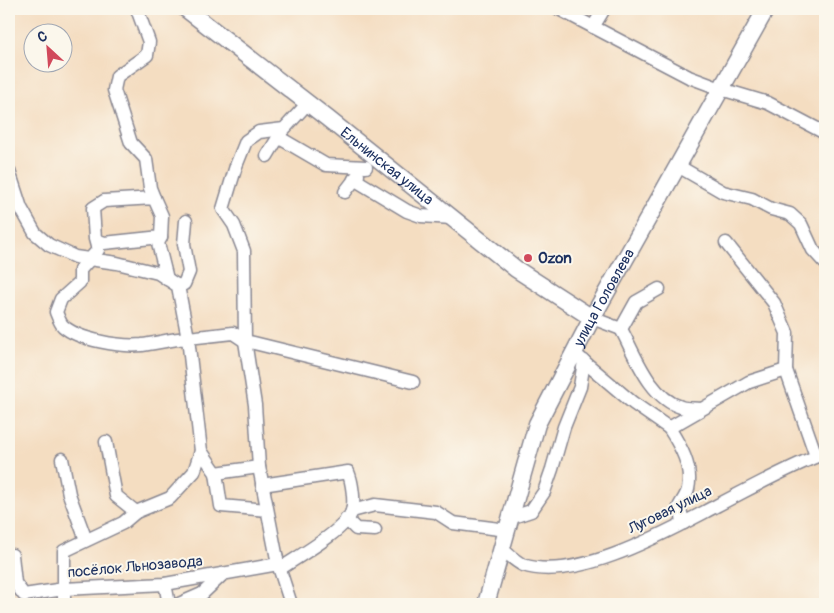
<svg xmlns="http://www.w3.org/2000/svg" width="834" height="613" font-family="Pangolin,sans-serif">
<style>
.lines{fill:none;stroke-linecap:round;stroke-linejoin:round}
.minor-casing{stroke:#888690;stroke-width:15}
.major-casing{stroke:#888690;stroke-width:19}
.minor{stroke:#fff;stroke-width:12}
.major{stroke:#fff;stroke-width:16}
.poi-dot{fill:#d1495b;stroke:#fbf7ec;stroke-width:2}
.labels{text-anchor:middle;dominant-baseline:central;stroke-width:4;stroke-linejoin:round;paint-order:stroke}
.street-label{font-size:15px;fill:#1b2f5e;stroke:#fbf7ec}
.poi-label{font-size:15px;font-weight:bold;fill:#1b2f5e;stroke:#fbf7ec;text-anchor:start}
</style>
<rect width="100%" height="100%" fill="#fbf7ec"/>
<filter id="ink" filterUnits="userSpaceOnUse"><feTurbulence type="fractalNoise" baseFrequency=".02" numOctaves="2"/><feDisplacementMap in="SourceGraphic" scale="10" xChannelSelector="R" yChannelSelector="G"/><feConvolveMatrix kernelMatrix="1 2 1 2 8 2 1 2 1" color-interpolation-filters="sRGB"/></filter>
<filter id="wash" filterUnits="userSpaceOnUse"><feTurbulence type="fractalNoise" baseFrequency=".0096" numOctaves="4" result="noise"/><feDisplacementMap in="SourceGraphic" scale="20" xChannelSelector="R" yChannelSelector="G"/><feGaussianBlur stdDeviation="1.12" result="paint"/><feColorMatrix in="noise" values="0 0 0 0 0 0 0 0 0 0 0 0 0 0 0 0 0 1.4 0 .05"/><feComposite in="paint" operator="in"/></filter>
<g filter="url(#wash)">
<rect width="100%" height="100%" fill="#f4ddc1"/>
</g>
<g filter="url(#ink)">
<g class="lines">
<!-- minor casing -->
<g class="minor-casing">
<g id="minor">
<path d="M137 9 149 42 147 55 117 76 114 90 131 143 146 159 150 188 154 198"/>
<path d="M559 9 689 77 721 89 768 103 825 133"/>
<path d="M593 27 604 9"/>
<path d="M278 137 326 165 366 167"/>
<path d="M267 156 282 131"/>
<path d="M678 166 723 192 752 199 771 209 790 214 801 224 813 250 825 263"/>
<path d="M9 171 21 208 35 233 49 245 75 257 117 263 158 273 178 286 188 338 233 333 245 341 254 343 413 382"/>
<path d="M354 179 407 211 421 216 452 218"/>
<path d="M345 192 358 175"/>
<path d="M161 237 158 243 167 279"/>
<path d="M95 239 104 243 161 237 162 216 154 198 104 201 93 208 95 239 98 250 80 270V282L61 299 56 312C58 317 60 323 63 326 79 340 120 347 142 345 157 343 172 339 188 338L201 451 216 473 221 506 267 510"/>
<path d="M726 243 774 303 787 333 786 370 816 456"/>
<path d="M178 286 184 284 189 272 184 244 186 221"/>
<path d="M659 289 636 302 621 329C635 355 650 398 681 407 687 409 695 408 701 409"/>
<path d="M592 318 621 329"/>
<path d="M574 353 633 403 669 428 749 382 786 370"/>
<path d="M669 428C680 445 693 467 688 489 687 495 682 501 679 507L684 523"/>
<path d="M106 442 116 496 136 512"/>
<path d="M62 459 69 494 86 540"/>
<path d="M216 473 259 467"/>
<path d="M262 485 348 472C352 481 355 502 352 511 346 530 297 557 280 569"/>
<path d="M352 511 375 505 436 512 453 523 507 530"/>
<path d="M510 518 531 511 544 492 552 469 564 427 580 387 584 361"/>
<path d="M346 519 356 529 375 530"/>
<path d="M502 549C508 554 516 562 523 565 577 583 668 531 716 506 751 488 788 467 825 453"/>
<path d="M12 555 15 583 24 595 64 589 165 584 278 564"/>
<path d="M165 584 169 604"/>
<path d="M64 604V551L123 523 136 512 170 498 194 472 201 451"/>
<path d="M179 604 202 594 222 575"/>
<path d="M291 604 278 564 259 467 255 405 245 341 244 251 234 225 223 209 236 166 246 141 259 132 284 129 308 103"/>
</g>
</g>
<!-- major casing -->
<g class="major-casing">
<g id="major">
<path id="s1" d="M186 9 327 118 516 269 592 318"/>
<path id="s2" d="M486 604 537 424 592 318 766 9"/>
</g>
</g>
<!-- minor -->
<use href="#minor" class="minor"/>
<!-- major -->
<use href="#major" class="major"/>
</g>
</g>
<!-- markers -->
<circle class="poi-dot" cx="528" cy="258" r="5"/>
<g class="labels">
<!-- street labels -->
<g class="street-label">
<text stroke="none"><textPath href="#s1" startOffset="255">Ельнинская улица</textPath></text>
<text stroke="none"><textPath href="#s2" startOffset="330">улица Головлева</textPath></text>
<text transform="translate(670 510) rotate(-26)">Луговая улица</text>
<text transform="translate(135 567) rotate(-5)">посёлок Льнозавода</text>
</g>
<!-- poi labels -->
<g class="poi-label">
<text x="538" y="258">Ozon</text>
</g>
</g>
<!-- margin -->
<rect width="834" height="613" fill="none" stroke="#fbf7ec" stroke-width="30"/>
<!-- north arrow -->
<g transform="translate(48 48) rotate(334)"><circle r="24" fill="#fbf7ec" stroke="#a1a7b3"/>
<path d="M0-4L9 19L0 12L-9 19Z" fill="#d1495b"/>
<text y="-8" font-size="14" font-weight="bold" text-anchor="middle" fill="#1b2f5e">С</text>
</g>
</svg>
